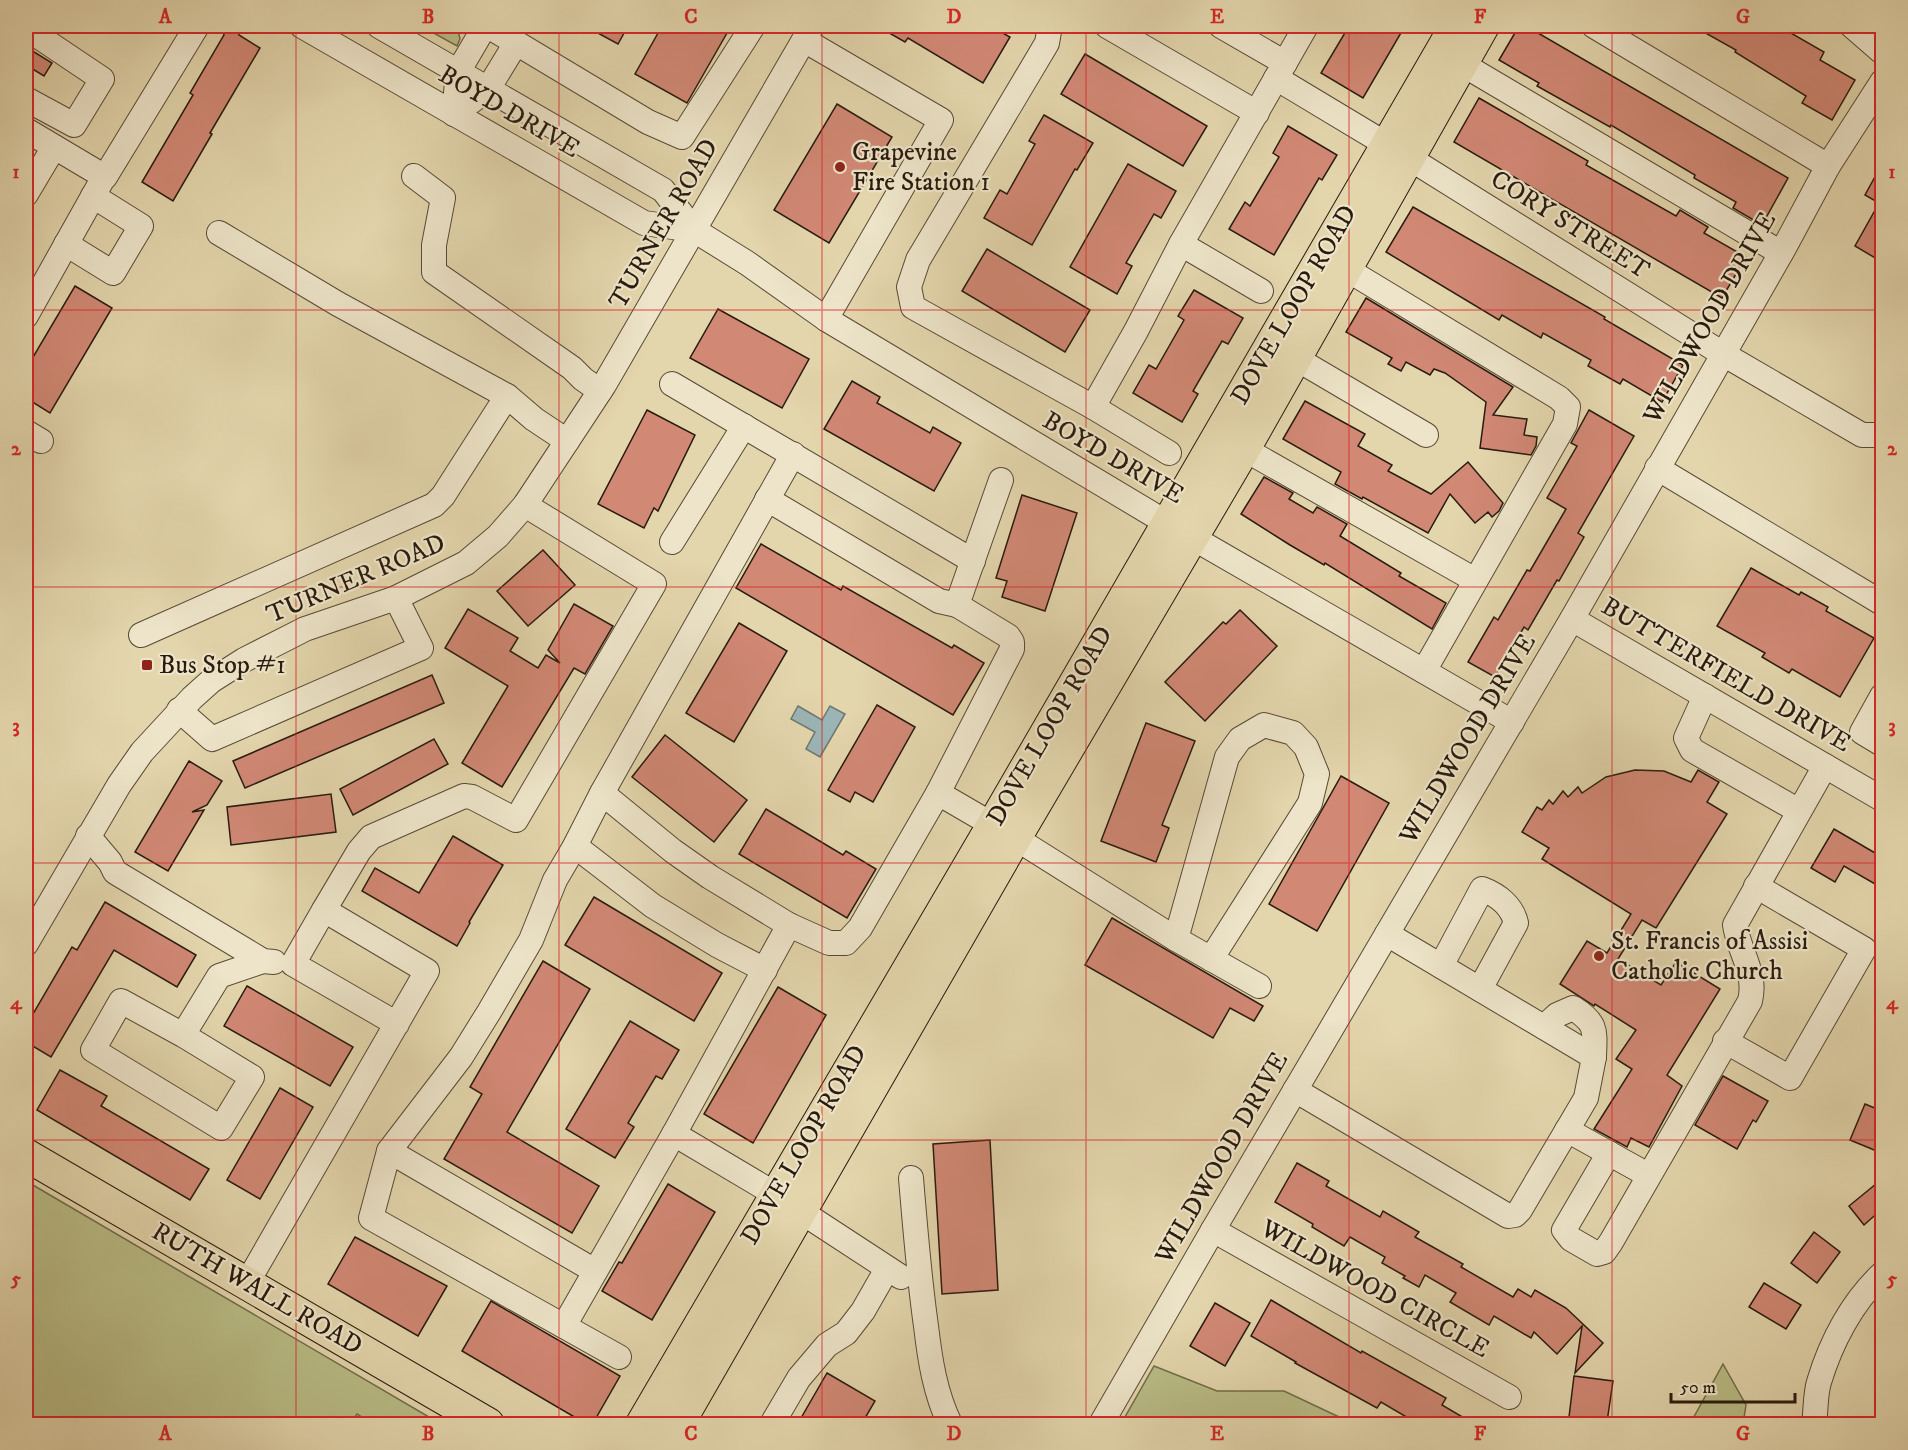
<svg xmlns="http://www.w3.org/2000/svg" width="1908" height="1450" font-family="'IM FELL DW Pica',serif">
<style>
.green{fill:#b9bc86;stroke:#706c4a;stroke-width:1.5}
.water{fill:#9bb5b6;stroke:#6d7773;stroke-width:1.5}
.building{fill:#d18875;stroke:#281b0e;stroke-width:1.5}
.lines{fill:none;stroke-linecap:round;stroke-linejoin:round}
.minor-casing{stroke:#574a36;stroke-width:26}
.major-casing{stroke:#281b0e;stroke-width:34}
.minor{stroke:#ede4c9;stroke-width:24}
.major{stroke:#e3d5ac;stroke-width:32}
.grid{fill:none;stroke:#d62828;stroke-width:1.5;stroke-opacity:0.55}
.poi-dot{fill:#8f2418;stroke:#ede4c9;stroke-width:2}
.labels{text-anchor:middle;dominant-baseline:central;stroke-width:4.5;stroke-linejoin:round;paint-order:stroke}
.street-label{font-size:26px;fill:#281b0e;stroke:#ede4c9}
.poi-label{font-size:26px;fill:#281b0e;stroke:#ede4c9;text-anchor:start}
.neatline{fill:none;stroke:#d62828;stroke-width:2}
.grid-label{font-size:20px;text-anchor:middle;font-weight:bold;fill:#d62828}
</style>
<rect width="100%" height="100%" fill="#e3d5ac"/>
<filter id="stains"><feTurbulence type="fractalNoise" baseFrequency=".00333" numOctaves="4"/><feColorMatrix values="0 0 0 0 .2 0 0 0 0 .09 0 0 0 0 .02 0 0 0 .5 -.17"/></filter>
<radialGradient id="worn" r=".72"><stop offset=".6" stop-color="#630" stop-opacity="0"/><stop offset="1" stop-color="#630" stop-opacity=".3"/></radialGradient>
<!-- green -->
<g class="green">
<path d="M421 26H431L441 31 444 26H457L460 39 457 46Z"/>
<path d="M26 1181 441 1424H373L357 1414 350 1424H26Z"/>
<path d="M1723 1364 1746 1405 1743 1424H1690Z"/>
<path d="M1154 1366 1217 1391H1284L1354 1424H1121Z"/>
</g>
<!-- water -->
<path class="water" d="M798 706 822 720 830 706 845 714 820 757 806 749 815 732 791 719Z"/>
<!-- building -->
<g class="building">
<path d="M231 26H236L239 35 260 48 210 133 212 134 173 201 142 182 193 95 190 93 224 35 222 28Z"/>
<path d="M585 26H628L618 44Z"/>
<path d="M662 26H731L687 103 635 74Z"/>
<path d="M877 26H990L1010 37 983 83 908 38 905 42Z"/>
<path d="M1349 26H1405L1363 98 1321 73Z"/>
<path d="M1519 26H1526L1788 178 1762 225 1733 208 1736 202 1694 178 1695 175 1611 125 1610 127 1537 86 1539 83 1499 60Z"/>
<path d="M1693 26H1781L1790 30 1789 32 1824 52 1820 60 1855 80 1832 120 1802 103 1806 96 1735 52 1736 50Z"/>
<path d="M26 47 52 63 44 76 26 65Z"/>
<path d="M1085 54 1207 126 1183 166 1061 94Z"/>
<path d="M1479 98 1588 161 1586 165 1676 216 1680 210 1708 227 1704 233 1746 257 1722 298 1454 142Z"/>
<path d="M837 104 892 137 829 243 774 210Z"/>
<path d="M1044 115 1093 143 1077 170 1075 169 1032 245 984 218 1000 190 1007 194 1035 144 1029 141Z"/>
<path d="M1288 126 1337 155 1322 180 1319 178 1274 255 1229 229 1245 202 1250 206 1279 157 1273 153Z"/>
<path d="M1128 164 1176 191 1161 218 1154 214 1126 263 1132 266 1117 294 1070 267Z"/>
<path d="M1882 164V262L1855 246 1879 203 1865 195Z"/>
<path d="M1413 207 1605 317 1604 319 1683 365 1662 402 1623 379 1620 384 1588 366 1591 360 1543 333 1541 338 1502 315 1499 320 1386 252Z"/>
<path d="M987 249 1090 310 1065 352 962 291Z"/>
<path d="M75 286 112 308 50 413 26 398V369Z"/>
<path d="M1194 290 1243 318 1228 344 1222 341 1193 391 1198 394 1182 422 1133 393 1149 365 1156 369 1184 320 1178 316Z"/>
<path d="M1366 298 1513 387 1493 415 1527 419 1524 435 1537 437 1536 446 1531 455 1480 448 1486 402 1445 373 1434 369 1430 375 1406 362 1401 371 1388 364 1392 358 1346 332Z"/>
<path d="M718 309 809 359 782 408 690 358Z"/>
<path d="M852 381 880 397 877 403 930 433 933 427 961 443 934 491 824 429Z"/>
<path d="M1305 401 1365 434 1358 446 1392 465 1388 471 1431 494 1468 462 1503 503 1499 511 1492 517 1488 512 1475 523 1450 494 1428 533 1363 497 1362 499 1335 484 1341 472 1283 439Z"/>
<path d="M647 410 695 435 658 511 654 508 644 528 598 504Z"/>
<path d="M1589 410 1634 436 1578 533 1584 537 1559 581 1557 580 1528 630 1524 627 1495 677 1468 662 1494 617 1498 620 1527 570 1530 571 1566 509 1547 498 1577 446 1571 443Z"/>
<path d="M1264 477 1293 493 1289 499 1313 513 1317 507 1347 524 1340 536 1401 573 1399 576 1446 603 1432 629 1325 563 1324 565 1290 545 1241 514Z"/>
<path d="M1022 495 1077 513 1045 611 1002 597 1007 581 996 578Z"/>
<path d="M761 544 841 590 843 586 952 648 954 645 984 663 953 715 736 588Z"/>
<path d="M543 550 575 585 528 626 497 591Z"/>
<path d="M1751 568 1799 595 1801 592 1828 607 1826 611 1874 638 1840 697 1792 669 1789 673 1762 657 1765 653 1717 626Z"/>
<path d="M574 604 613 626 585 674 574 668 502 787 462 763 508 686 445 648 468 609 518 638 510 651 538 668 546 655 560 663 548 650Z"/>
<path d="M1240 610 1277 646 1205 721 1165 682 1223 622 1226 624Z"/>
<path d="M739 623 787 651 734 742 686 713Z"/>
<path d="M432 675 444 703 245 788 233 761Z"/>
<path d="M877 705 915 727 873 802 855 792 850 802 828 790Z"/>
<path d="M1146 723 1195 741 1162 825 1169 828 1156 862 1101 841Z"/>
<path d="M665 735 747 800 714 842 632 777Z"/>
<path d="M434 739 448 764 353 815 340 789Z"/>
<path d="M189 761 222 781 207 805 192 812 204 810 168 871 135 852Z"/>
<path d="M1635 770 1664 771 1691 782 1698 770 1719 782 1707 802 1727 814 1656 928 1642 920 1618 959 1661 985 1676 962 1720 989 1667 1075 1682 1086 1649 1147 1631 1138 1627 1147 1594 1129 1632 1069 1616 1059 1636 1030 1595 1004 1594 1006 1560 984 1587 941 1607 953 1631 914 1542 859 1549 848 1522 832 1537 807 1542 810 1549 800 1553 804 1563 791 1568 797 1578 787 1582 793 1606 777Z"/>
<path d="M1341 776 1389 803 1317 931 1269 904Z"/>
<path d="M331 794 336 832 231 845 227 807Z"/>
<path d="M766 809 843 855 846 851 876 869 847 918 739 854Z"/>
<path d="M1834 829 1882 857V871L1875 884 1844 866 1835 882 1811 868Z"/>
<path d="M453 836 503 865 469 922 470 923 457 946 362 891 375 868 419 893Z"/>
<path d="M594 897 722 973 694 1021 565 945Z"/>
<path d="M105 902 196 955 177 987 114 950 51 1057 26 1042V1026L72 947 77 950Z"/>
<path d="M1112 918 1263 1006 1254 1021 1230 1008 1213 1038 1085 965Z"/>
<path d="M543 961 590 989 507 1132 599 1186 572 1233 444 1159 482 1094 470 1087Z"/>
<path d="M247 986 353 1047 330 1086 224 1026Z"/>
<path d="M778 987 826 1015 753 1143 704 1114Z"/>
<path d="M630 1021 679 1050 662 1079 656 1076 628 1123 634 1127 615 1158 566 1129Z"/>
<path d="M60 1070 107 1096 101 1106 209 1169 190 1200 37 1110Z"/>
<path d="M1723 1076 1768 1101 1756 1122 1753 1120 1737 1149 1695 1125Z"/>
<path d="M280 1088 313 1107 260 1199 227 1180Z"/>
<path d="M1865 1104 1882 1111V1144L1879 1152 1850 1140Z"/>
<path d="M990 1140 998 1290 942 1294 933 1144Z"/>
<path d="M1297 1163 1329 1181 1326 1186 1380 1217 1383 1211 1419 1232 1415 1237 1463 1264 1461 1267 1513 1297 1518 1289 1531 1297 1535 1290 1566 1308 1603 1343 1575 1373 1582 1326 1557 1354 1534 1332 1531 1338 1494 1316 1489 1325 1450 1302 1456 1293 1425 1275 1419 1287 1403 1278 1405 1276 1382 1263 1385 1257 1350 1237 1344 1246 1312 1227 1313 1224 1275 1202Z"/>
<path d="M1882 1179V1209L1864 1225 1849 1206Z"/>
<path d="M668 1184 715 1212 652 1320 602 1291 619 1262 622 1263Z"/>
<path d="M1814 1232 1840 1252 1817 1283 1791 1263Z"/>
<path d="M355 1237 447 1286 418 1336 328 1284Z"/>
<path d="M1764 1283 1801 1305 1786 1329 1749 1307Z"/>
<path d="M1271 1300 1361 1353 1362 1351 1446 1398 1442 1405 1476 1425H1420L1381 1402 1377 1408 1295 1363 1296 1362 1251 1336Z"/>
<path d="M491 1301 620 1376 592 1425H588L462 1351Z"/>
<path d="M1215 1303 1250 1323 1225 1366 1190 1346Z"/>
<path d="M827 1373 875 1401 861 1425H797Z"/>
<path d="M1574 1376 1613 1381 1607 1422 1569 1417Z"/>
</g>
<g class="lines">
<!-- minor casing -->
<g class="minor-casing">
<g id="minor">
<path d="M302 26 644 223 694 230"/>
<path d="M379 26 663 190 694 230 747 263 826 319 1167 523 1512 722"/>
<path d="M488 26 648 122 682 137 753 26"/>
<path d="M1050 26 1047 43 918 260 909 287 913 307 1093 407 1169 453"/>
<path d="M1107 26 1257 113"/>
<path d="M1221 26 1285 63"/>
<path d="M1594 26 1828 166"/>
<path d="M1852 26 1882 52"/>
<path d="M26 28 102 79 74 125 26 99"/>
<path d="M804 40 941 120 826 319"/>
<path d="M1462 64 1781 253"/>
<path d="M1276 78 1409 158 1723 354 1862 435H1882"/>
<path d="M454 114 488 89 516 43"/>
<path d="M454 114 458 72 485 26"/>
<path d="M26 130 105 177 197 26"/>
<path d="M414 176 443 198 434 245V272L572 368 583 379 600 391"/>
<path d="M26 194 54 147"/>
<path d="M219 233 338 304 507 396 534 419 567 441"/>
<path d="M66 244 113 273 141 226 93 196"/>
<path d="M1181 244 1261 291"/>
<path d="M1346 269 1559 398 1568 407 1565 424 1424 671"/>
<path d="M26 316 101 182"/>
<path d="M1295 358 1426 435"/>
<path d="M672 384 973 561"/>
<path d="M1093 407 1136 331 1181 244 1306 26"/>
<path d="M26 432 41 441"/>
<path d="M1244 449 1475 580"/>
<path d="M1657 468 1882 603"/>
<path d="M767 499 939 601 957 605"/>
<path d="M672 542 744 426"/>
<path d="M1572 619 1882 799"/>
<path d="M141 635 434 505 443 496 507 396"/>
<path d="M1705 696 1686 738 1692 750 1799 811"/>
<path d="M1882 696 1862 732 1882 744"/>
<path d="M179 710 212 739 421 648 396 598"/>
<path d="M602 793 673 851 710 877 789 925 829 943H846L860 928 938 793 1012 649V642L1008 636 957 605 1001 480"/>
<path d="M938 793 993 825"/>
<path d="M88 836 110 862 115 872 263 961 274 962"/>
<path d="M1015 838 1176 939 1259 986"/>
<path d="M575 846 653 906 717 945 765 970"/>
<path d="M324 910 359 851 371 837 464 796 472 797 516 820 654 584 525 505"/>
<path d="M1176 939 1227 757 1240 739 1264 725 1293 733 1306 747 1317 774 1310 803 1211 959"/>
<path d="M26 944 119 785 142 752 192 698 211 681 244 660 305 629 396 598 466 563 498 536 525 505 604 385 812 26"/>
<path d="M1441 966 1482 889C1498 895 1512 906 1516 923L1480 989"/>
<path d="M1544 1027 1557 1015 1573 1008C1597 1023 1595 1030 1594 1057"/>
<path d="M183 1035 252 1077 221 1128 93 1050 121 1001 183 1035 219 976 263 961"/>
<path d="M1725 1041 1790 1078 1864 949 1756 886"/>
<path d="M1295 1090 1508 1216 1515 1215 1520 1210 1586 1098 1594 1057 1387 934"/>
<path d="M1567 1130 1648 1175"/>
<path d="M674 1134 775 1194"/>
<path d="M389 1151 595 1271"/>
<path d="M1609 1153 1564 1230 1571 1239 1597 1254 1604 1252 1611 1242 1750 1001C1757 972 1739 953 1735 925L1825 766"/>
<path d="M911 1178C915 1227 919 1277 926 1326 930 1360 935 1393 950 1424"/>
<path d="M800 1211 901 1277"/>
<path d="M1213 1230 1509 1397"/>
<path d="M247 1283 427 971 324 910 293 964 397 1024"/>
<path d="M564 1326 674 1134 789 925"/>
<path d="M619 1357 371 1218 389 1151 461 1057 489 1012 531 940 555 880 575 846 602 793 793 454"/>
<path d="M772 1424 799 1378 827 1345 846 1333 863 1311 887 1269"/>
<path d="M1101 1424 1213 1230 1572 619 1784 248 1828 166 1882 82"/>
<path d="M1814 1424C1816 1411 1815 1395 1819 1382 1831 1342 1852 1302 1882 1274"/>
</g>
</g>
<!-- major casing -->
<g class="major-casing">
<g id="major">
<path d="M26 1155 488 1424"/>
<path d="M642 1424 993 825 1456 26"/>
<path d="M678 1424 1015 838 1244 449 1483 26"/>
</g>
</g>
<!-- minor -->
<use href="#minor" class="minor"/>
<!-- major -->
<use href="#major" class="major"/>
</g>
<!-- grid -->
<path class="grid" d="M296 26V1424M559 26V1424M822 26V1424M1086 26V1424M1349 26V1424M1612 26V1424M26 310H1882M26 587H1882M26 863H1882M26 1140H1882"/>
<!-- markers -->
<g class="poi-dot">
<circle cx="840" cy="167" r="6"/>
<rect x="141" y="659" width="12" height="12" rx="3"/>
<circle cx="1599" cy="956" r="6"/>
</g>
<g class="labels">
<!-- street labels -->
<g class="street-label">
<text transform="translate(509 112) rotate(30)">BOYD DRIVE</text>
<text transform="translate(664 224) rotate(-60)">TURNER ROAD</text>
<text transform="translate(1570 225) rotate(32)">CORY STREET</text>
<text transform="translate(1294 305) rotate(-60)">DOVE LOOP ROAD</text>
<text transform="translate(1710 318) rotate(-60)">WILDWOOD DRIVE</text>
<text transform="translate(1113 458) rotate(30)">BOYD DRIVE</text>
<text transform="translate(356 579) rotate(-23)">TURNER ROAD</text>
<text transform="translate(1726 675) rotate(30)">BUTTERFIELD DRIVE</text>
<text transform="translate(1050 726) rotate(-60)">DOVE LOOP ROAD</text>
<text transform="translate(1468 739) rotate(-59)">WILDWOOD DRIVE</text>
<text transform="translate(804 1145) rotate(-60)">DOVE LOOP ROAD</text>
<text transform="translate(1222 1158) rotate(-60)">WILDWOOD DRIVE</text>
<text transform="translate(257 1289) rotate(30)">RUTH WALL ROAD</text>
<text transform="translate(1375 1289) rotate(29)">WILDWOOD CIRCLE</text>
</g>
<!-- poi labels -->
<g class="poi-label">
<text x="852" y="152">Grapevine<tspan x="852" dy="30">Fire Station 1</tspan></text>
<text x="159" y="665">Bus Stop #1</text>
<text x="1611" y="941">St. Francis of Assisi<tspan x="1611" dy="30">Catholic Church</tspan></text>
</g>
</g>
<!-- margin -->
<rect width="1908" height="1450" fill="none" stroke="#e3d5ac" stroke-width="66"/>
<!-- scale -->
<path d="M1671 1393v9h124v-9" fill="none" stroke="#281b0e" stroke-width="3"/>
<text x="1680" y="1393" font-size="18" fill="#281b0e" stroke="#ede4c9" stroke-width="4.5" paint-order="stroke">50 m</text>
<rect x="33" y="33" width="1842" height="1384" class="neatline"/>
<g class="grid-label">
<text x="165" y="23">A</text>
<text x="428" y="23">B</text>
<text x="691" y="23">C</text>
<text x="954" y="23">D</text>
<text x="1217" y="23">E</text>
<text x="1480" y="23">F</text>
<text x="1743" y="23">G</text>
<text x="16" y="178">1</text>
<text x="1892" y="178">1</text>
<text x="16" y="455">2</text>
<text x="1892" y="455">2</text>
<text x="16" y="732">3</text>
<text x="1892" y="732">3</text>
<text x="16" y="1009">4</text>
<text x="1892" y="1009">4</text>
<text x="16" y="1285">5</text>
<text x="1892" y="1285">5</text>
<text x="165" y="1440">A</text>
<text x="428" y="1440">B</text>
<text x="691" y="1440">C</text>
<text x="954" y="1440">D</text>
<text x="1217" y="1440">E</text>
<text x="1480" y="1440">F</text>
<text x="1743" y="1440">G</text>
</g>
<rect width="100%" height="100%" filter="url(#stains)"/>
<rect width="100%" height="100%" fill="url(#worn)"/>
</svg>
